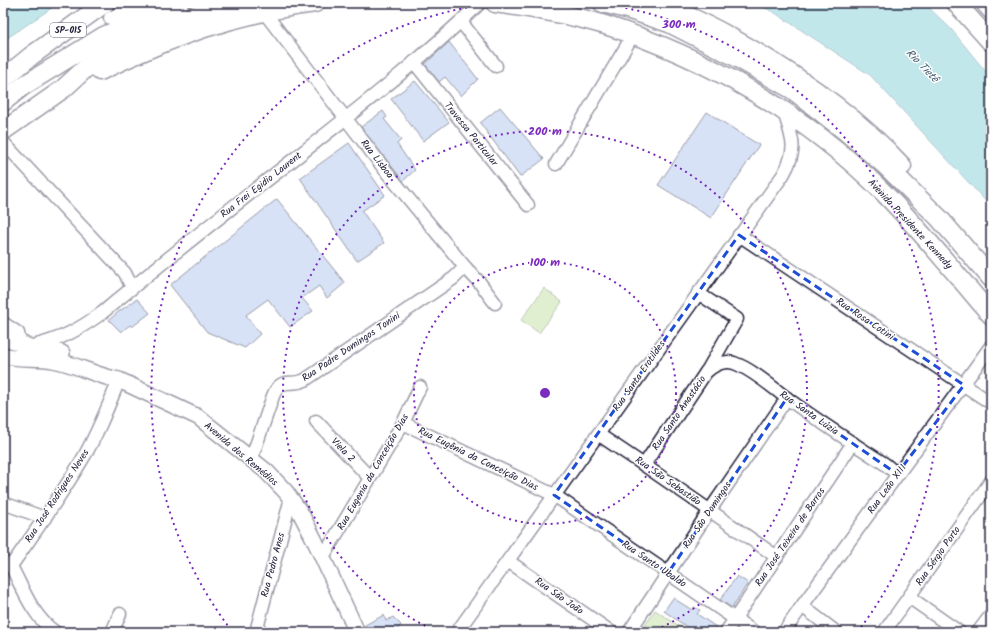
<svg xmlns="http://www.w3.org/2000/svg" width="994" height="635" font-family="Kalam,sans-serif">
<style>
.green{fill:#badc95;stroke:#6e7f68}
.water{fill:#79cad3;stroke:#568796}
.building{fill:#a6beec;stroke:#22223b}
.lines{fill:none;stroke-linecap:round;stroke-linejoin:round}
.minor-casing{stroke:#22223b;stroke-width:15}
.major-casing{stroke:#22223b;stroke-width:18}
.highway-casing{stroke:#22223b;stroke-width:21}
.minor{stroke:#fff;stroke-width:12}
.major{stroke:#fff;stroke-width:15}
.highway{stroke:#fff;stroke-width:18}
.marked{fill:none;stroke:#1d4ed8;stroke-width:3;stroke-dasharray:8 5;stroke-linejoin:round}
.ring{fill:none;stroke:#7b2cbf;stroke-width:2;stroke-dasharray:2 4}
.labels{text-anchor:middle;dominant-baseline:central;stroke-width:3;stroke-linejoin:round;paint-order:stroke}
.shield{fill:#fff;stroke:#646476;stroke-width:1}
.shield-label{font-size:9px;font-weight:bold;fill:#22223b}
.street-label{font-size:10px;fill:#22223b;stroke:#fff}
.water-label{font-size:11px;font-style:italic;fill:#405d70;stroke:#fff}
.centre{fill:#7b2cbf;stroke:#fff;stroke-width:2}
.ring-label{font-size:12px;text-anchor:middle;font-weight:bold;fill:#7b2cbf;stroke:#fff;stroke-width:3;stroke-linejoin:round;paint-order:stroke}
</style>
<rect width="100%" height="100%" fill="#fff"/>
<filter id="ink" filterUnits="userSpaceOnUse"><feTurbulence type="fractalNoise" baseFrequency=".025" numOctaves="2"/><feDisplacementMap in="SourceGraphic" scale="8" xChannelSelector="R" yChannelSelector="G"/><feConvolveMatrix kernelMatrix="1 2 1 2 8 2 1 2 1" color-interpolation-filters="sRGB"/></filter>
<g filter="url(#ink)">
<!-- green -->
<g class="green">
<path d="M544 288 562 302 539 333 521 320Z"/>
<path d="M655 610 688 632H641Z"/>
</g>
<!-- water -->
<g class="water">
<path d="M3 3H59L3 41Z"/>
<path d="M756 3H924L951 29 991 78V207L870 75 775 13Z"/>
</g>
<!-- building -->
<g class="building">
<path d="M449 42 478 79 461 96 445 77 439 82 425 64Z"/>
<path d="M415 81 449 122 423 141 391 99Z"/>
<path d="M500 107 544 159 520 177 480 123Z"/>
<path d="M383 111 387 117 384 119 401 140 397 144 415 170 403 181 361 127Z"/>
<path d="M707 112 759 145 711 218 658 185Z"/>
<path d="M349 143 385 195 362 211 384 243 357 261 300 178Z"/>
<path d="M277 199 345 283 327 298 319 286 302 298 313 311 290 327 268 299 246 315 260 334 245 348 207 332 170 285Z"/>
<path d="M137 299 150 313 132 327 130 325 121 332 109 320 117 313Z"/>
<path d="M737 576 748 583 732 608 720 600Z"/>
<path d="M673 598 692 610 694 607 700 610 697 614 716 627 712 632H694L664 611Z"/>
<path d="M384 615 386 621 393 617 401 625 397 630 395 632H368L365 625Z"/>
</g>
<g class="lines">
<!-- minor casing -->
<g class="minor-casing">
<g id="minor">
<path d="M264 12 389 175 465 267 480 283 495 303"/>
<path d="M110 18 145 3"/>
<path d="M461 22 496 66"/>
<path d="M414 62 528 205"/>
<path d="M3 142 125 273 132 288"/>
<path d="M556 164 633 35"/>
<path d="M739 235 991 403"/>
<path d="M698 293 737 319 707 371"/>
<path d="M3 323 18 333 20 344"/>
<path d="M33 346C62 339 78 330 102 313 159 265 217 219 275 174 345 119 416 65 480 3"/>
<path d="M316 421 370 478"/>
<path d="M403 423 554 495 754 632"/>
<path d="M598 434 644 465 777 557"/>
<path d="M251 460 273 396C281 376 290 387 305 380L454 278 465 267"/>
<path d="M644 465 706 372C714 365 724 360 734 363 752 369 773 388 788 399 820 422 852 443 885 464L897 474"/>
<path d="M3 503 45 518"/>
<path d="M323 557 403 423 420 387"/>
<path d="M508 561 611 632"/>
<path d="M3 562 11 566C23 589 33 617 55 632"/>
<path d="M11 566C35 532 60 497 82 460 97 435 108 407 119 380"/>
<path d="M909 597 959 632"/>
<path d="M802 606 836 632"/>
<path d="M112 632 120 614"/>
<path d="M256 632 291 498"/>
<path d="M457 632 783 175C798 149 793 140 784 112"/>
<path d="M629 632 710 510 787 398"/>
<path d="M726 632 853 443"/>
<path d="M784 632 802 606 991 346"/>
<path d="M884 632 991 481"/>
<path d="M978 632 991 615"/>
</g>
</g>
<!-- major casing -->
<g class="major-casing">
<g id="major">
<path d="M3 337 30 347 56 351 62 353"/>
<path d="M3 355C19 360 36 357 53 360 76 364 96 376 119 380L198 417 266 471 286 492 300 512 314 539 357 632"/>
</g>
</g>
<!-- highway casing -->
<g class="highway-casing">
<g id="highway">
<path d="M495 3C532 8 569 14 605 25 706 57 806 115 881 190 920 229 955 273 991 315"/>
<path d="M603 3 627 9 669 23 734 56 793 90 845 131 887 167 939 218 991 278"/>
<path d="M659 3C682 14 706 23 728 36 792 71 852 112 902 166"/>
<path d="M956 3 991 42"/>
<path d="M985 3 991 10"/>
<path d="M100 71C170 37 237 13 315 3"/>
<path d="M3 79 31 56 105 3"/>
<path d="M3 102 23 86 104 36 179 3"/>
<path d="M3 131 63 89 86 68 126 43 153 30 195 15 236 3"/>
</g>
</g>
<!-- minor -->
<use href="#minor" class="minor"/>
<!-- major -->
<use href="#major" class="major"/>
<!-- highway -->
<use href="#highway" class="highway"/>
</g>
</g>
<!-- marked area -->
<path d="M0 0H994V635H0ZM739 235 964 385 897 474 787 398 668 573 554 495Z" fill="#fff" fill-opacity=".55" fill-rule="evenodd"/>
<path class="marked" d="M739 235 964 385 897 474 787 398 668 573 554 495Z"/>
<!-- distance rings -->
<g class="ring">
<circle cx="545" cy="393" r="131"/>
<path d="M436 631A262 262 0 1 1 654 631"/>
<path d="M231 630A393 393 0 0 1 494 3M596 3A393 393 0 0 1 859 630"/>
</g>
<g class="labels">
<!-- shield labels -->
<rect class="shield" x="50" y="23" width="36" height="14" rx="3"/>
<g class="shield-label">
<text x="68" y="30">SP-015</text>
</g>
<!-- street labels -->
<g class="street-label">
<text transform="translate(471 134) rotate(51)">Travessa Particular</text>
<text transform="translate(377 159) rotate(52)">Rua Lisboa</text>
<text transform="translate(261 185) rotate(-38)">Rua Frei Egidio Laurent</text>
<text transform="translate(910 224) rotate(47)">Avenida Presidente Kennedy</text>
<text transform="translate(865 319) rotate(34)">Rua Rosa Cotini</text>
<text transform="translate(351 347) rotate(-34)">Rua Padre Domingos Tonini</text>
<text transform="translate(639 376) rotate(-55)">Rua Santa Erotildes</text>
<text transform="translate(679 413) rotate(-56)">Rua Santo Anastácio</text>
<text transform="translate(809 413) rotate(35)">Rua Santa Lúzia</text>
<text transform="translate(343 450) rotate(46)">Viela 2</text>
<text transform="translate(241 454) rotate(40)">Avenida dos Remédios</text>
<text transform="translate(478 459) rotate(26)">Rua Eugênia da Conceição Dias</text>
<text transform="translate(373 472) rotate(-60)">Rua Eugenia da Conceição Dias</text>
<text transform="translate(668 481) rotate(35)">Rua São Sebastião</text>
<text transform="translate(887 489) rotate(-54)">Rua Leão XIII</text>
<text transform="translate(57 496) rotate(-57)">Rua José Rodrigues Neves</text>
<text transform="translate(707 515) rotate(-56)">Rua São Domingos</text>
<text transform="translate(790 537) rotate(-56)">Rua José Teixeira de Barros</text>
<text transform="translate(938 556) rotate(-55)">Rua Sérgio Porto</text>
<text transform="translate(654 564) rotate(34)">Rua Santo Ubaldo</text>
<text transform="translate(273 565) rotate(-75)">Rua Pedro Anes</text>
<text transform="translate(559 596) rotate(35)">Rua São João</text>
</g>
<!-- water labels -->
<g class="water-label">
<text transform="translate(922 66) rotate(46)">Rio Tietê</text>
</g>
</g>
<circle cx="545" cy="393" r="6" class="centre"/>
<g class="ring-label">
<text x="679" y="28">300 m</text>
<text x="545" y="135">200 m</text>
<text x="545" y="266">100 m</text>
</g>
<!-- margin -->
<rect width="994" height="635" fill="none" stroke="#fff" stroke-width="16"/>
<rect x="8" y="8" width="978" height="619" fill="none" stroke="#22223b" stroke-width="1.5" filter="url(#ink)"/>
</svg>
